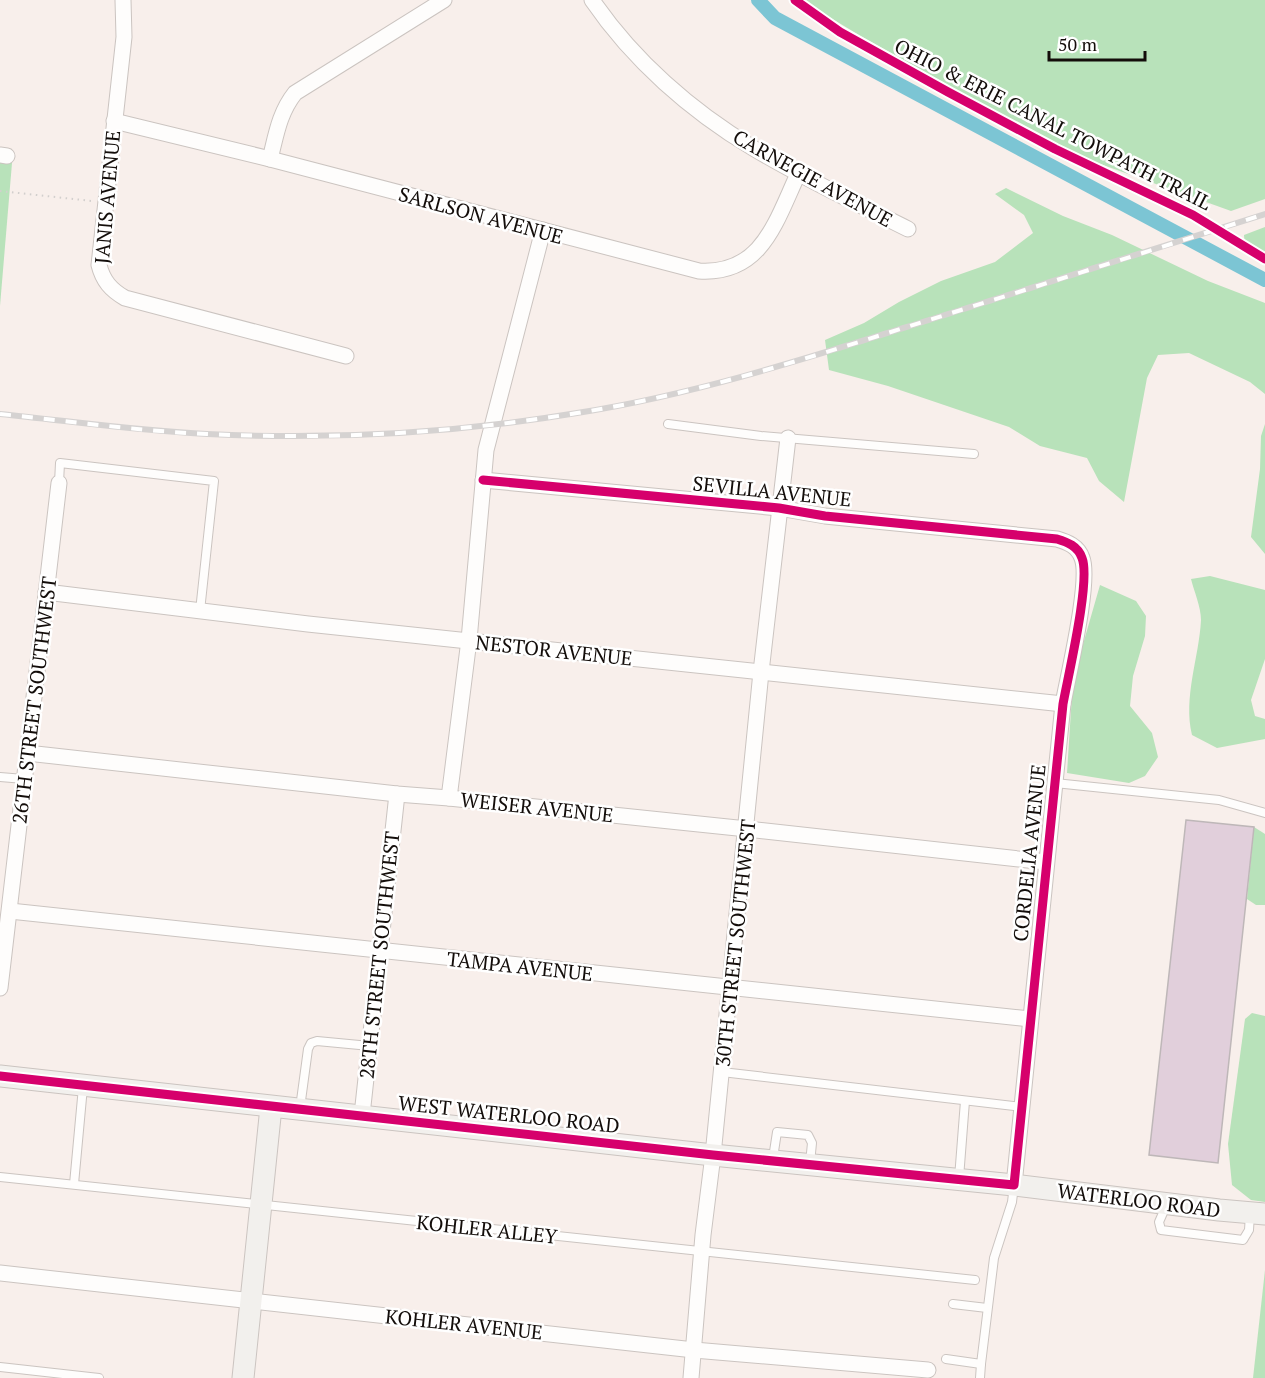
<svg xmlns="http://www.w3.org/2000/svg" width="1265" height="1378" font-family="'PT Serif',serif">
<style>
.green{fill:#b8e2ba}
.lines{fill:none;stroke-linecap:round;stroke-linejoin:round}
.canal{stroke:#7cc5d4;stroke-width:14}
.building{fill:#e1cfdb;stroke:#beb7b8;stroke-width:1.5}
.lane-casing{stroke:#cbc4c0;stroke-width:10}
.street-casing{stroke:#cbc4c0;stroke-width:17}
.secondary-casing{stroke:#cbc4c0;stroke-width:23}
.path{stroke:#d2cfcd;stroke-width:2;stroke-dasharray:1.5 4.5;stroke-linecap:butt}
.lane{stroke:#fefdfc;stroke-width:8}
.street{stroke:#fefdfc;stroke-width:15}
.secondary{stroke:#f2f0ed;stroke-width:21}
.rail-casing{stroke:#d5d2d1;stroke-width:6}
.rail{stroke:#fff;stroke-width:4;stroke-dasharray:11;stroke-linecap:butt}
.cycleway-casing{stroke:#fff;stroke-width:13}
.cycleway{stroke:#d6006c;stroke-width:9}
.labels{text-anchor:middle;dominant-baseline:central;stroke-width:5;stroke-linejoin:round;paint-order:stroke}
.street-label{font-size:20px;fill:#130d0a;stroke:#fff}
</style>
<rect width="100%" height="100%" fill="#f8efeb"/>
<!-- green -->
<g class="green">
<path d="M801 0H1265V199L1231 211 1067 152 859 35Z"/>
<path d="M0 162 12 163 0 306Z"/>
<path d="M1006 188 1063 216 1112 235 1208 281 1265 303V394L1250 382 1189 353 1158 355 1147 378 1124 502 1099 481 1087 458 1040 446 1009 427 888 386 829 370 825 340 864 323 899 302 941 281 995 262 1033 233 1024 215 995 194Z"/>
<path d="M1265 227V260L1245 248 1244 235Z"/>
<path d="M1265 424V554L1251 537 1260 469 1261 436Z"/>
<path d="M1210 576 1265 590V659L1251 700 1255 716 1265 719V739L1217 748 1192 735C1183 697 1199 658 1201 620 1201 607 1194 591 1191 579Z"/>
<path d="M1100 585 1136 601 1146 616 1145 636 1133 676 1130 706 1152 733 1158 757 1145 776 1129 783 1067 773 1073 679Z"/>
<path d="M1254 827 1265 834V905H1256L1247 899Z"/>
<path d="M1252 1013 1265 1016V1202L1251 1200 1232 1185 1228 1144 1245 1019Z"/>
<path d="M1265 1270V1378H1253Z"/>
</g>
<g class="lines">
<!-- canal -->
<path class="canal" d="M758 0 775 18 1265 280"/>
</g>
<!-- building -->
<path class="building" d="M1186 820 1254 827 1218 1163 1149 1155Z"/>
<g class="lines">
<!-- lane casing -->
<g class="lane-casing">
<g id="lane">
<path d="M668 424 761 436 974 454"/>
<path d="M59 483 60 463 214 481 200 611"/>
<path d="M0 777 24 779"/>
<path d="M1055 783 1219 800 1265 813"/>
<path d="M722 1072 1022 1107"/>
<path d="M300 1108 308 1049 311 1043 317 1041 370 1046"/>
<path d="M773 1158 777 1132 808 1135 812 1143 810 1163"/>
<path d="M0 1177C325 1209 650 1248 975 1280"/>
<path d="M959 1178 965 1101"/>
<path d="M74 1184 83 1087"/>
<path d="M1166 1206 1159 1222 1161 1230 1243 1240 1249 1230 1250 1214"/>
<path d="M953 1304 987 1308"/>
<path d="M946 1359 981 1364 994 1258 1012 1202 1014 1185"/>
<path d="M0 1367 99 1378"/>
<path d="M980 1378 981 1364"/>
</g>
</g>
<!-- street casing -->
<g class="street-casing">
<g id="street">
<path d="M123 0 124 37 99 265C103 281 111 290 125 298L346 356"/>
<path d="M592 0C633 60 691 111 753 148 803 178 856 203 908 229"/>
<path d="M114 121 270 159 699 271C763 275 776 220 799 172"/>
<path d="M0 155 7 156"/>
<path d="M270 159C276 136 279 113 295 93L444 0"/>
<path d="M483 480 779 508 825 516 1057 539C1067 542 1078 546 1082 558 1091 580 1068 676 1063 704L1014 1185"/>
<path d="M46 592 308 624 1063 704"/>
<path d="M27 753 397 794 449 798 747 829 1046 862"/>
<path d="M449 798 469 640 486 450 543 230"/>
<path d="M10 911 1030 1019"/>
<path d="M0 988 59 483"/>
<path d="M362 1115 397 794"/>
<path d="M0 1273 694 1350 928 1370"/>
<path d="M691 1378 703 1235 713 1155 761 672 788 438"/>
</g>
</g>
<!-- secondary casing -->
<g class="secondary-casing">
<g id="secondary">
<path d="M0 1076 713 1155 1014 1185 1219 1210 1265 1214"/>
<path d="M243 1378 271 1107"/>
</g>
</g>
<!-- path -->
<path class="path" d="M0 191 92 201"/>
<!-- lane -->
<use href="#lane" class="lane"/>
<!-- street -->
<use href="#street" class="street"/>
<!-- secondary -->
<use href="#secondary" class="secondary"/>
<!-- rail casing -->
<g class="rail-casing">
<path id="rail" d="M0 414C69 421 138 431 207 434 331 440 456 433 577 413 698 394 814 356 929 320 1041 285 1153 250 1265 214"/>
</g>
<!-- rail -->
<use href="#rail" class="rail"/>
<!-- cycleway casing -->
<g class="cycleway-casing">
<g id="cycleway">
<path d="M795 0 840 32 948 92 1055 149 1193 215 1265 259"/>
<path d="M0 1076 713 1155 1014 1185 1063 704C1068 676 1091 580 1082 558 1078 546 1067 542 1057 539L825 516 779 508 483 480"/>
</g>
</g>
<!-- cycleway -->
<use href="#cycleway" class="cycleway"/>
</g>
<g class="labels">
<!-- street labels -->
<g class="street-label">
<text transform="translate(1053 124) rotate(27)">OHIO &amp; ERIE CANAL TOWPATH TRAIL</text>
<text transform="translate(813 178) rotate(29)">CARNEGIE AVENUE</text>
<text transform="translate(107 197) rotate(-85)">JANIS AVENUE</text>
<text transform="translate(481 215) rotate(15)">SARLSON AVENUE</text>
<text transform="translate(772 491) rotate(6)">SEVILLA AVENUE</text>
<text transform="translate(554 650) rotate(6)">NESTOR AVENUE</text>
<text transform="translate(34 700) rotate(-83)">26TH STREET SOUTHWEST</text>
<text transform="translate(537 807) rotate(6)">WEISER AVENUE</text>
<text transform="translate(1029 853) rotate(-84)">CORDELIA AVENUE</text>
<text transform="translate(735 943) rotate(-84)">30TH STREET SOUTHWEST</text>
<text transform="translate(379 955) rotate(-84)">28TH STREET SOUTHWEST</text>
<text transform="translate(520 966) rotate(6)">TAMPA AVENUE</text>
<text transform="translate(509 1114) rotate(6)">WEST WATERLOO ROAD</text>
<text transform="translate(1139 1200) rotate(7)">WATERLOO ROAD</text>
<text transform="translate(487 1229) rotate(6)">KOHLER ALLEY</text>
<text transform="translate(464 1324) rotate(6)">KOHLER AVENUE</text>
</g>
</g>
<!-- scale -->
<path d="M1049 51v9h96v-9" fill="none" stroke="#130d0a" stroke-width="3"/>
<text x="1058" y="51" font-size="18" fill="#130d0a" stroke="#ffffff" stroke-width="4.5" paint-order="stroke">50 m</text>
</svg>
